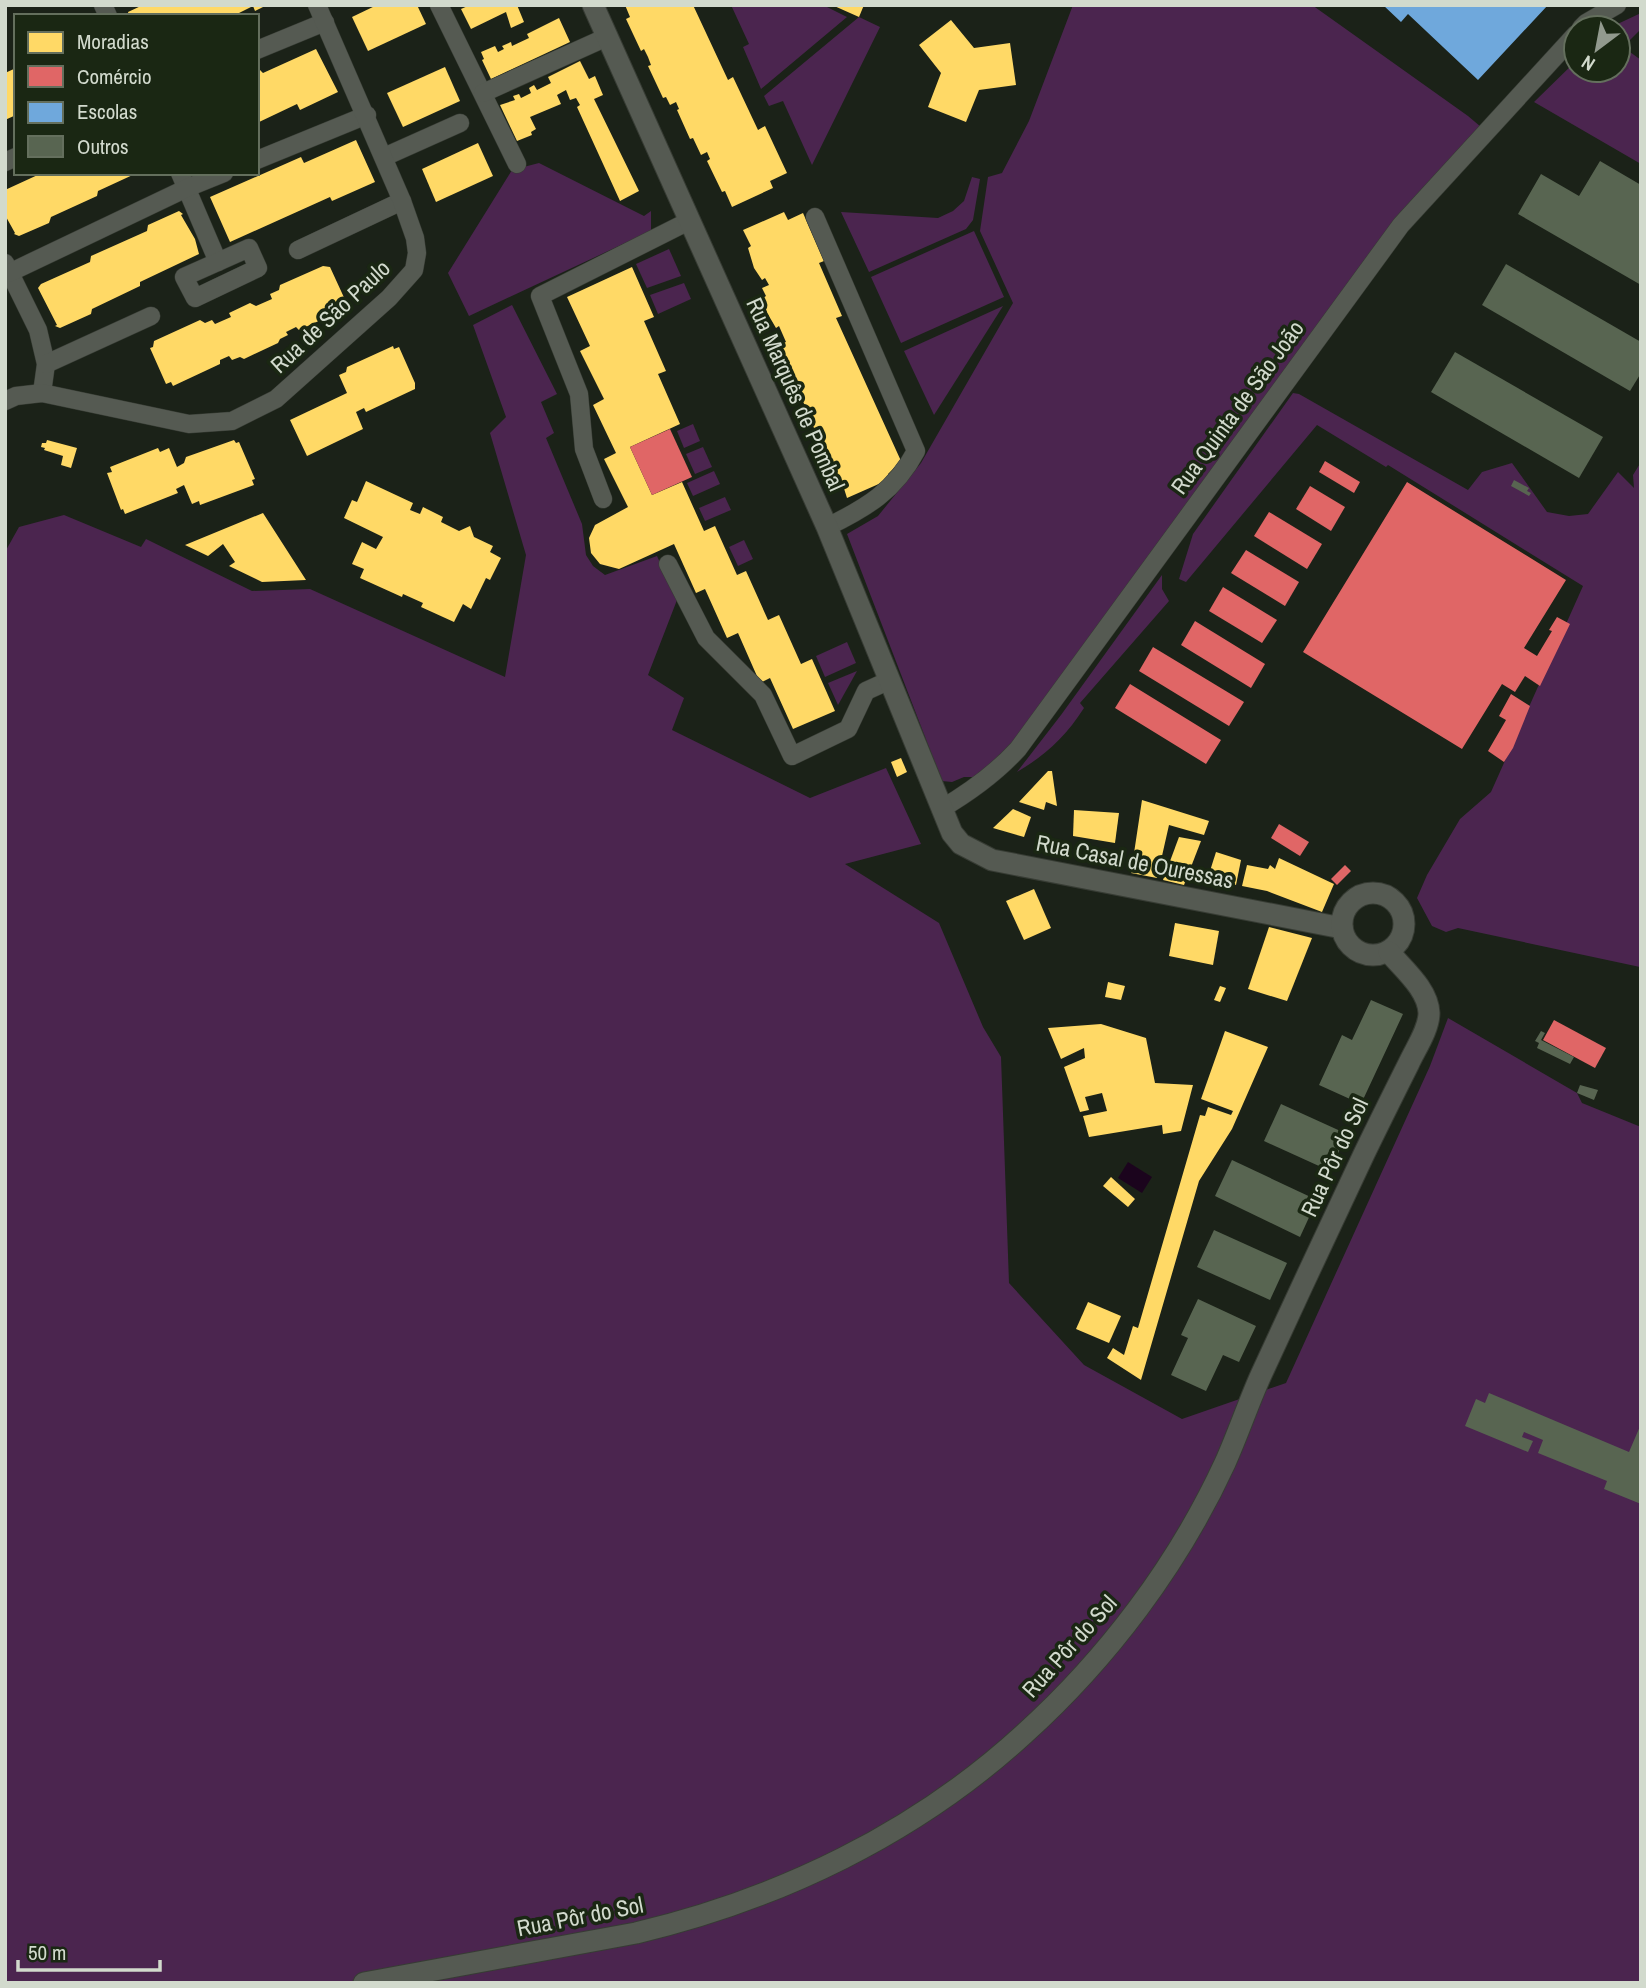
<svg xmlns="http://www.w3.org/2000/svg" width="1646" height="1988" font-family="'Archivo Narrow',sans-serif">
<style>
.green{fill:#4b254f}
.water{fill:#1b041d}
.homes{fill:#ffd966}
.shops{fill:#e06666}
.schools{fill:#6fa8dc}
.building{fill:#586551}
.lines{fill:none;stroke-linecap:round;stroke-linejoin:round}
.minor-casing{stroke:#373c34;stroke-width:19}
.tertiary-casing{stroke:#373c34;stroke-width:23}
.minor{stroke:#555a52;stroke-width:18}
.tertiary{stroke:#555a52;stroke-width:21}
.labels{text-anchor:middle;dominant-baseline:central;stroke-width:7;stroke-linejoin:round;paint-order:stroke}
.street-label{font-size:23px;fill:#d2dacd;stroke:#1a2713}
</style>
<rect width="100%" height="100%" fill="#1b2218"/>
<!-- green -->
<g class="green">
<path d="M731 5H823L847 17 761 89 743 47 749 44Z"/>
<path d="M1073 5H1312L1468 116 1481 127 1006 754 980 777H964L952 782 942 781 847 534 878 516 921 463 1013 303 980 231 988 177 1002 173 1029 121Z"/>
<path d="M1641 13V29L1623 47 1641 60V164L1534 102 1576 61V70H1618V28H1609Z"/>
<path d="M859 17 880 27 812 165 783 101 769 106 764 96Z"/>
<path d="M539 163 644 216 651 211V231L469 316 448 273 512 170Z"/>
<path d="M972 177 980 179 973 220 966 229 869 272 841 212 938 218 953 211 964 201Z"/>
<path d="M974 231 1004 297 901 343 871 277Z"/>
<path d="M669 249 681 276 647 288 636 264Z"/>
<path d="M684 283 691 299 658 314 650 295Z"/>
<path d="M512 305 557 394 541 402 554 433 546 438 582 524 586 555 593 566 605 575 657 556 677 600 648 675 684 698 672 730 810 798 886 768 921 844 845 864 939 923 983 1027 1001 1057 1009 1283 1084 1365 1182 1419 1286 1383 1430 1066 1448 1018 1577 1093 1582 1103 1641 1127V1983H5V552L19 527 64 515 141 547 146 539 252 591 310 589 505 677 526 555 490 433 506 417 473 325Z"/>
<path d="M1003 306 934 415 904 351Z"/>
<path d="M1293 393 1299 394 1468 490 1482 472 1512 463 1547 512 1569 516 1588 514 1618 472 1634 488 1633 475 1641 462 1640 967 1458 928 1446 932 1432 926 1417 898 1427 875 1460 819 1491 792 1583 586 1388 465 1386 467 1317 425 1186 582 1179 579 1193 534Z"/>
<path d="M693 424 700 441 684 448 677 431Z"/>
<path d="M703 447 712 467 695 474 686 454Z"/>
<path d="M714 471 720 484 693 496 687 483Z"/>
<path d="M725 497 731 510 705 521 699 508Z"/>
<path d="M744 540 753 559 738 566 729 547Z"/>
<path d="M1162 575V589L1169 601 1080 703 1084 708C1066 736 1046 755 1017 772L1061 715Z"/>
<path d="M847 642 856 663 825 677 816 656Z"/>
<path d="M857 671 838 705 828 683Z"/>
</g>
<!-- water -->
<path class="water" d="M1128 1162 1152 1177 1142 1193 1118 1178Z"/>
<!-- homes -->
<g class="homes">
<path d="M143 5H267L255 11 253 6 233 16H129L128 12Z"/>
<path d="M377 5H417L426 24 368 51 352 17Z"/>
<path d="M470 5H517L524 22 511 28 506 12 471 29 461 9Z"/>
<path d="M625 5H693L728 80 733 77 758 130 765 126 787 173 770 181 773 188 732 207 725 191 722 192 707 161 710 159 707 152 701 155 693 138 690 139 677 110 679 109 676 102 670 105 666 97 663 98 648 66 651 65 648 57 644 49 641 51 626 19 630 17Z"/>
<path d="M832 5H864L859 17Z"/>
<path d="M559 18 570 42 491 79 482 60 484 59 481 52 495 46 498 52 504 49 502 46 511 42 512 46 529 38 527 34Z"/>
<path d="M951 20 974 48 1010 43 1016 85 979 90 966 122 928 107 941 73 919 45Z"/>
<path d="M316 49 338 92 300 110 297 104 257 123V72L260 70 263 73Z"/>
<path d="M580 61 589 79 595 76 603 95 594 99 639 191 620 201 577 107 580 105 576 98 570 100 566 90 557 95 561 104 530 117 536 129 531 132 532 135 517 141 500 105 515 100 513 96 519 94 521 98 531 93 529 88 534 85 537 90 551 83 548 77Z"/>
<path d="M445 67 460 101 403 127 387 93Z"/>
<path d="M16 68V115L5 120V73Z"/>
<path d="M356 140 375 182 332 201 330 197 230 242 210 197 301 157 304 163Z"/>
<path d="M478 143 493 176 436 202 422 169Z"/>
<path d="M42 173H137L98 191 97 196 51 217 49 223 19 236 14 234 15 233 5 215V190Z"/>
<path d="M179 211 183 214 181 215 195 239 199 254 140 282V286L92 309 91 314 60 328 55 326 57 325 38 288 41 284 90 262 91 256 147 231 148 225Z"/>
<path d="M784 212 788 220 803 213 824 261 819 263 842 316 836 318 901 461 888 474 890 479 847 498 841 479 839 481 828 464V456L825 450 827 448 819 432 817 433 807 416V409L802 400 805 399 798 384 795 385 785 369V362L781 353 784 352 781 344 786 342 779 326 776 328 766 311 763 298 766 296 762 288 769 285 765 278 762 280 754 268 748 248 751 246 743 230Z"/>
<path d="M323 266 330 267 347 304 343 306 345 309 299 330 296 327 286 332 288 335 280 339 278 343 244 359 240 357 232 360 229 356 220 360V364L173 386 171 382 166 384 150 348 153 347 154 341 200 320 205 323 212 320 215 324 231 317 229 313 250 303 256 306 272 299 270 294 279 290 280 285Z"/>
<path d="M632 267 654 317 644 321 666 371 658 374 680 424 630 447 652 495 682 482 704 531 715 526 737 575 746 571 768 620 779 615 801 664 812 659 835 711 793 729 770 678 760 683 738 633 727 638 705 589 696 593 674 544 619 569 600 564 591 553 589 538 595 525 628 507 604 459 616 453 593 405 604 399 580 351 590 346 567 297Z"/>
<path d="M393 346 394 349 399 347 415 383V389L366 412 364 408 356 412 363 429 307 456 290 420 347 393 339 375 346 372 347 367Z"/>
<path d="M47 440 77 448 71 468 61 465 63 456 44 450 45 448 41 447 42 443H46Z"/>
<path d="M234 440 236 443 239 442 255 479 252 480 254 485 200 505 199 501 192 504 184 485 176 489 178 493 125 514 123 509 121 510 107 473 112 472 110 467 158 448 160 452 169 448 177 467 184 463 186 457Z"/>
<path d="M366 481 413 503 410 510 420 514 423 507 443 517 441 522 459 531 470 526 474 537 493 546 490 552 501 558 490 580 486 578 471 609 463 604 454 622 421 607 423 603 403 594 402 597 360 578 364 569 352 564 362 542 376 549 383 537 344 518 352 500 357 502Z"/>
<path d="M263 513 306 580 262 582 229 566 235 562 223 544 208 556 185 545Z"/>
<path d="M901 758 907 772 897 777 891 762Z"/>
<path d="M1048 771H1052L1057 806 1046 802 1044 810 1019 802Z"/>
<path d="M1142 800 1209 821 1204 835 1169 825 1157 878 1131 873Z"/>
<path d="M1013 809 1031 817 1024 837 993 828Z"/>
<path d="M1074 810 1119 813 1115 843 1073 836Z"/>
<path d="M1179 837 1201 841 1184 885 1163 880Z"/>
<path d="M1216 852 1241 860 1236 885 1209 874Z"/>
<path d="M1279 858 1334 884 1322 912 1267 891 1242 886 1247 865 1268 869 1270 865 1275 869Z"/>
<path d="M1034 889 1051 928 1024 940 1006 901Z"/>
<path d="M1175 923 1219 931 1213 965 1169 956Z"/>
<path d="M1269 927 1312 938 1287 1001 1248 989Z"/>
<path d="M1108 982 1125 986 1121 1000 1105 997Z"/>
<path d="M1220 986 1226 988 1220 1002 1214 1000Z"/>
<path d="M1101 1024 1146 1038 1155 1083 1193 1085 1181 1131 1163 1134 1162 1125 1089 1137 1083 1116 1107 1111 1102 1093 1085 1097 1089 1110 1080 1112 1064 1067 1085 1058 1084 1048 1061 1059 1048 1028Z"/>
<path d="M1225 1031 1268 1047 1232 1129 1199 1181 1141 1380 1107 1358 1113 1348 1124 1355 1133 1326 1138 1328 1200 1115 1205 1116 1208 1107 1231 1115 1233 1111 1201 1099Z"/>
<path d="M1111 1177 1135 1199 1128 1207 1103 1186Z"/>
<path d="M1088 1302 1121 1316 1109 1343 1076 1329Z"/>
</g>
<!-- shops -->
<g class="shops">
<path d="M670 429 692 477 652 495 630 447Z"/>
<path d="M1325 461 1360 482 1354 493 1319 472Z"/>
<path d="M1407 482 1566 580 1524 648 1537 656 1552 631 1549 630 1557 617 1570 624 1540 686 1525 676 1515 692 1502 684 1462 749 1303 652Z"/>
<path d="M1310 486 1345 507 1331 531 1296 509Z"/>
<path d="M1269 512 1322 544 1307 569 1254 536Z"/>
<path d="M1246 550 1299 582 1285 606 1231 573Z"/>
<path d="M1223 587 1277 620 1262 643 1209 611Z"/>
<path d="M1195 621 1265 664 1251 688 1181 645Z"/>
<path d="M1153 647 1244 702 1229 726 1139 671Z"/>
<path d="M1130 684 1221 740 1206 764 1115 708Z"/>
<path d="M1511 694 1530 706 1513 748 1504 762 1488 751 1506 720 1499 716Z"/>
<path d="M1279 824 1309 842 1300 856 1271 838Z"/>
<path d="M1345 865 1351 871 1337 885 1331 879Z"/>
<path d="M1554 1020 1606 1048 1595 1068 1543 1040Z"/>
</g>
<!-- schools -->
<path class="schools" d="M1383 5H1548L1478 80 1408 14 1401 22Z"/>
<!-- building -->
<g class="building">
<path d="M1600 161 1641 185V285L1518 214 1541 174 1579 196Z"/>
<path d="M1506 264 1641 342V373L1630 391 1482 305Z"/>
<path d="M1455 352 1603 437 1579 478 1431 392Z"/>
<path d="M1514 480 1529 488 1527 491 1531 493 1529 496 1511 486Z"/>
<path d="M1371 1000 1403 1014 1361 1104 1319 1085 1342 1035 1352 1040Z"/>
<path d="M1541 1031 1545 1033 1541 1040 1574 1057 1570 1064 1537 1048 1539 1043 1535 1041Z"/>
<path d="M1580 1085 1598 1090 1594 1100 1577 1093Z"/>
<path d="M1281 1104 1347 1134 1330 1171 1264 1141Z"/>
<path d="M1232 1160 1317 1200 1300 1237 1215 1196Z"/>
<path d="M1214 1230 1287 1263 1270 1300 1197 1267Z"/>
<path d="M1198 1299 1256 1326 1239 1362 1223 1355 1206 1391 1171 1375 1188 1338 1181 1335Z"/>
<path d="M1489 1393 1629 1452 1641 1424V1504L1604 1489 1607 1481 1538 1453 1543 1440 1524 1432 1522 1437 1533 1441 1528 1452 1465 1426 1476 1399 1485 1403Z"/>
</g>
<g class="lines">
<!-- minor casing -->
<g class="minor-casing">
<g id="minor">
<path d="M103 5 108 16"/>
<path d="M439 5 517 164"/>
<path d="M1581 28 1586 23 1617 5"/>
<path d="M257 50 325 22"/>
<path d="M483 93 607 37"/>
<path d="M384 157 460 123"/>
<path d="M257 160 367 115"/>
<path d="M5 162 16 157"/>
<path d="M180 173 218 262"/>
<path d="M815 217 916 451C895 491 866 508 827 527"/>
<path d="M249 248 258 268 195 298 184 277Z"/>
<path d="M298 250 402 201"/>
<path d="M5 263 38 330 46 364 42 393"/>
<path d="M9 273 187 188 224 173"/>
<path d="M46 364 151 316"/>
<path d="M5 401 16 396 42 393 189 424 232 421 276 399 389 298 414 270 417 253 415 238 402 201 317 5"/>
<path d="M603 499 584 449 579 394 540 296 689 221"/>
<path d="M668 564 706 638 763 695 792 756 848 729 866 691 888 681"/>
<path d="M941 809C970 792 995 774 1018 749L1401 225 1576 34"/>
</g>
</g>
<!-- tertiary casing -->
<g class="tertiary-casing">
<g id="tertiary">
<path d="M593 5 827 527 952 833 961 844 992 860 1342 928"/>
<circle cx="1373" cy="924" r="31"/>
<path d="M364 1983 636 1933C779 1899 915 1834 1024 1734 1107 1659 1178 1565 1225 1463 1238 1434 1248 1404 1261 1375 1295 1301 1329 1228 1364 1154 1379 1123 1394 1093 1409 1063 1416 1048 1429 1029 1429 1013 1428 989 1403 969 1389 952"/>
</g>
</g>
<!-- minor -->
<use href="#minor" class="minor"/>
<!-- tertiary -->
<use href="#tertiary" class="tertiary"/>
</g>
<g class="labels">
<!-- street labels -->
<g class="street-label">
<text transform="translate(330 316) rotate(-43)">Rua de São Paulo</text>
<text transform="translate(796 394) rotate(66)">Rua Marquês de Pombal</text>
<text transform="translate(1237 407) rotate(-54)">Rua Quinta de São João</text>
<text transform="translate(1135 861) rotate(11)">Rua Casal de Ouressas</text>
<text transform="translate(1334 1157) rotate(-65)">Rua Pôr do Sol</text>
<text transform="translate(1069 1646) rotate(-48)">Rua Pôr do Sol</text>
<text transform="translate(580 1916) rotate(-11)">Rua Pôr do Sol</text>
</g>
</g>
<!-- border -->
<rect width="1646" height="1988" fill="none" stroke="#d2dacd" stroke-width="14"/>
<!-- legend -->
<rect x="14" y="14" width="245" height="161" fill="#1a2713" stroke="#646f5d" stroke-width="2"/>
<rect x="28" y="32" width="35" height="21" fill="#ffd966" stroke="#646f5d" stroke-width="2"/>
<text x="77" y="49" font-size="21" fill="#d2dacd">Moradias</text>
<rect x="28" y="66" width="35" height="21" fill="#e06666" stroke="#646f5d" stroke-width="2"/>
<text x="77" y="84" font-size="21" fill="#d2dacd">Comércio</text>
<rect x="28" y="102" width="35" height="21" fill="#6fa8dc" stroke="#646f5d" stroke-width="2"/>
<text x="77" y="119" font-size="21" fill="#d2dacd">Escolas</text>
<rect x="28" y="136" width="35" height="21" fill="#586551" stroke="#646f5d" stroke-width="2"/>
<text x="77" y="154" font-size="21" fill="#d2dacd">Outros</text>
<!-- north arrow -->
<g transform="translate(1597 49) rotate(212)"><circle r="33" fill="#1a2713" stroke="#646f5d" stroke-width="2"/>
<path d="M0-5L12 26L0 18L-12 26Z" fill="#929a8e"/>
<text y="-10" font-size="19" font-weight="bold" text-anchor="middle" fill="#d2dacd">N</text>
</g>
<!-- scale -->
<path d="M18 1960v10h142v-10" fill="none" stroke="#d2dacd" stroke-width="3.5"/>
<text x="28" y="1960" font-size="21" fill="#d2dacd" stroke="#1a2713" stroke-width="5" paint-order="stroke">50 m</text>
</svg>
